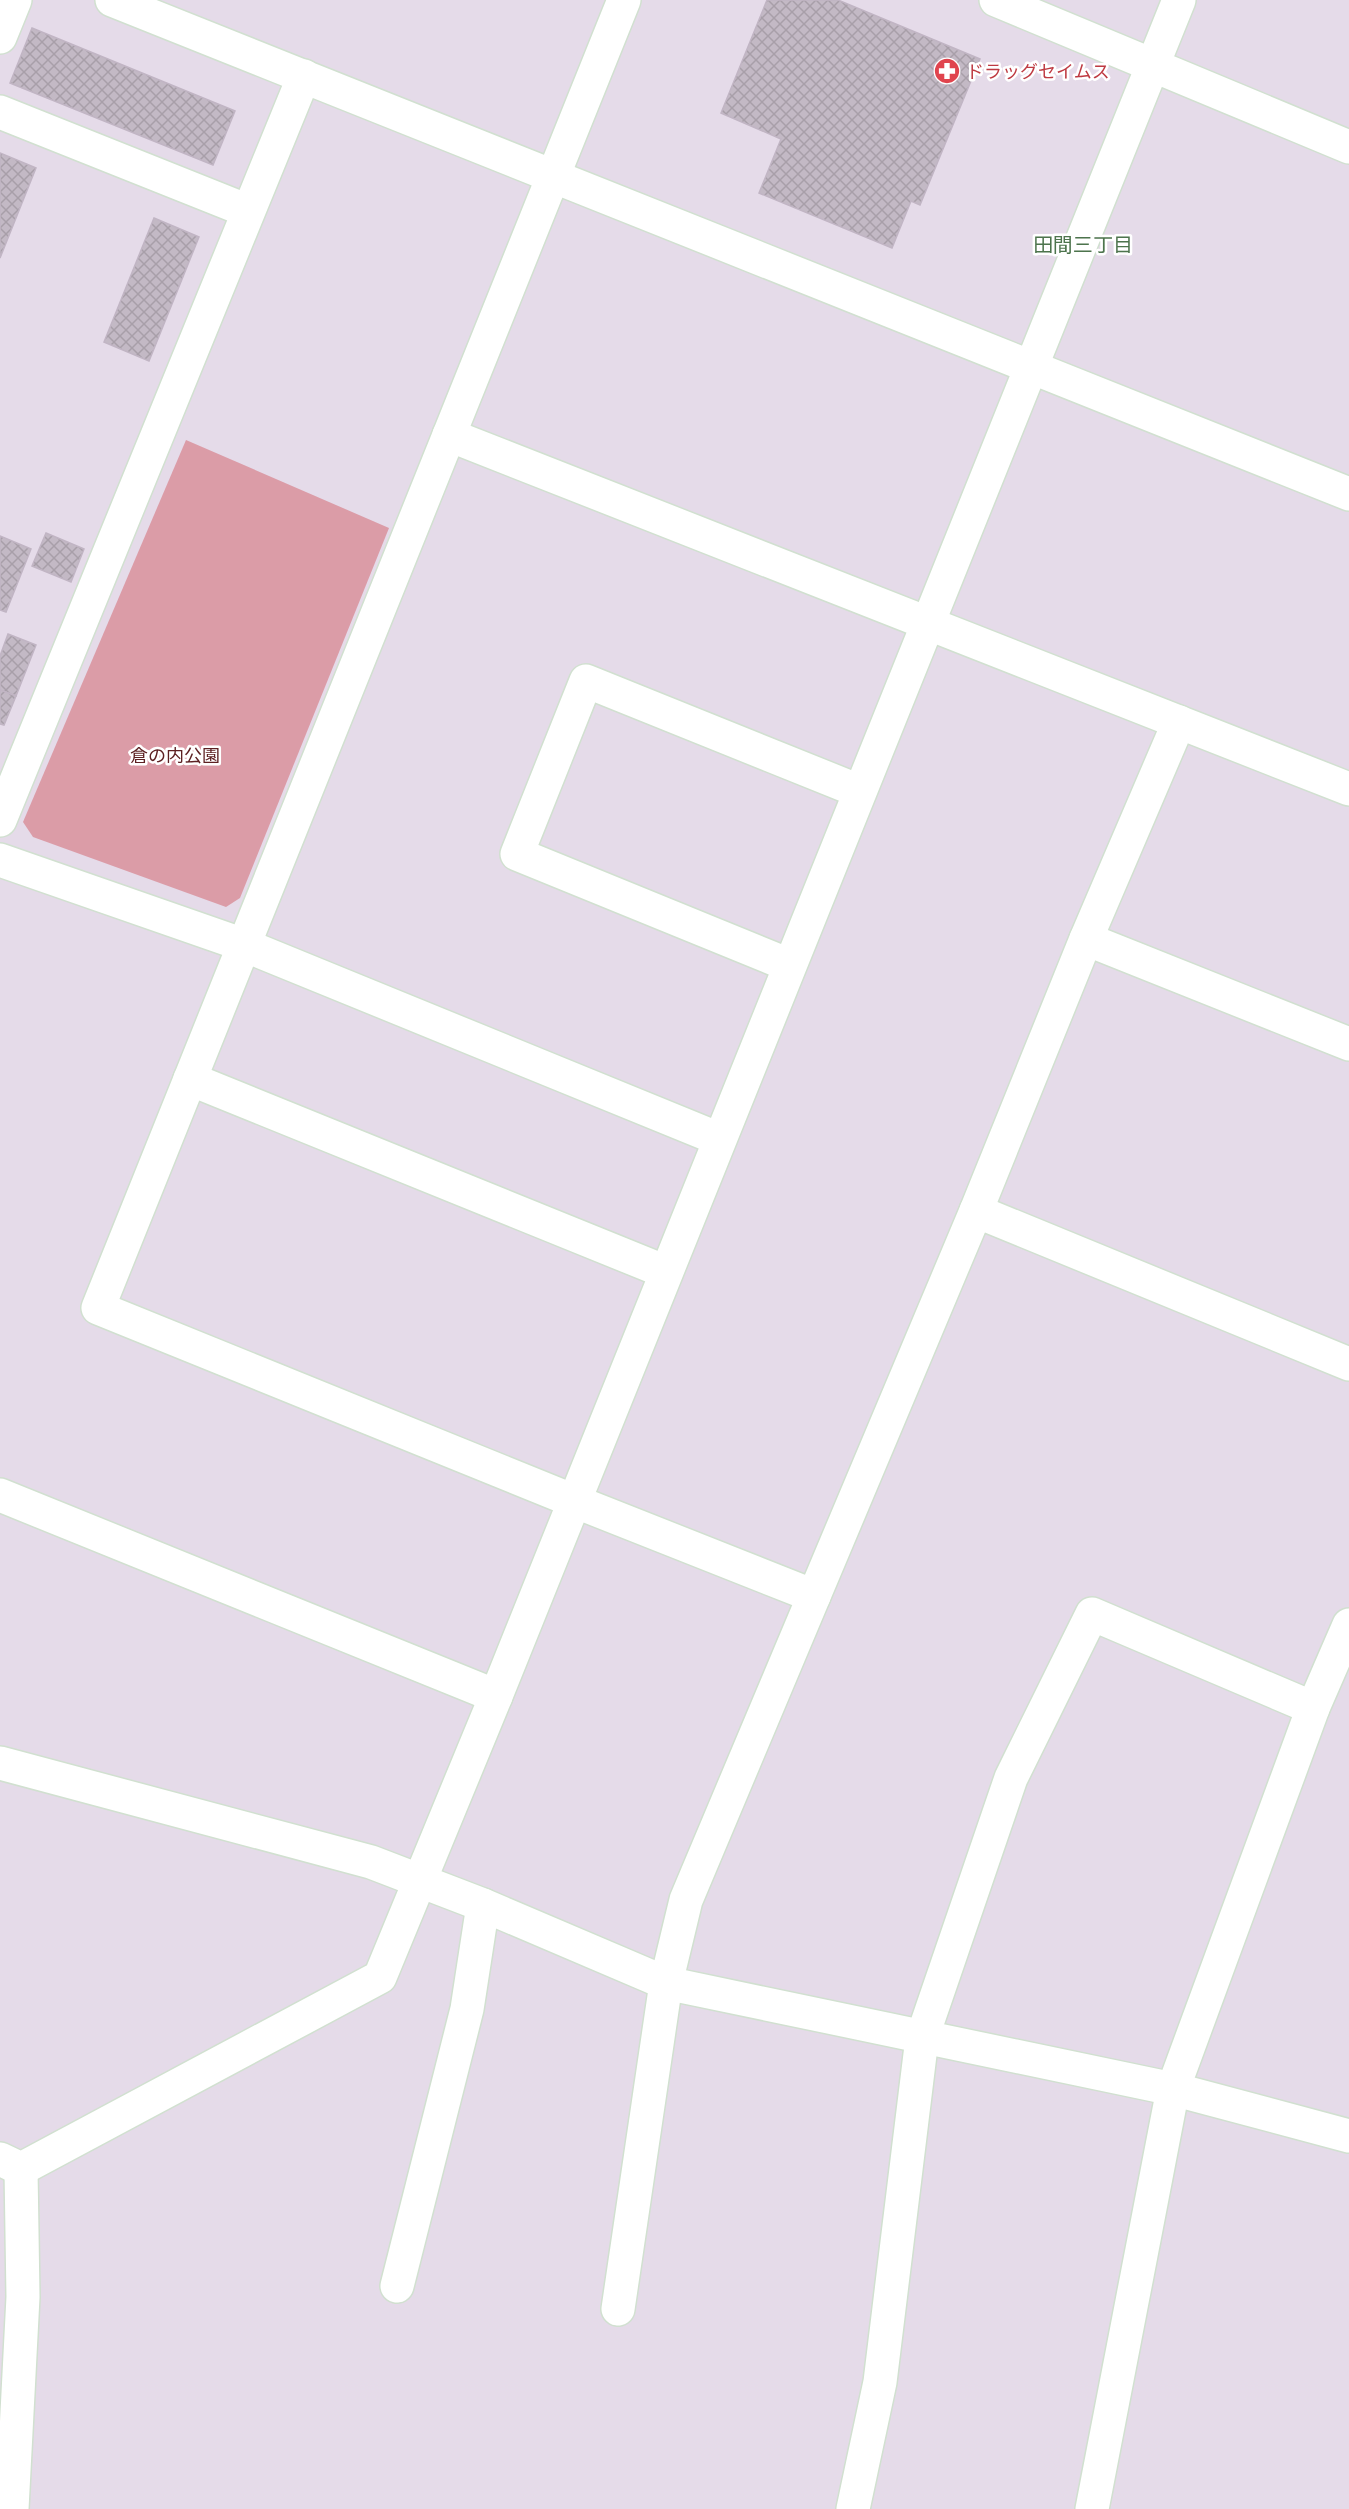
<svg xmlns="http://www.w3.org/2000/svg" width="1349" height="2509" font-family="Commissioner,'Noto Sans JP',sans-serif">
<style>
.park{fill:#db9ca7}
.building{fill:url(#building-cross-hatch);stroke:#c1b5c4;stroke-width:1.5}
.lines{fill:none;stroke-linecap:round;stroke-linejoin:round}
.minor-casing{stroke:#d1e0d0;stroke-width:36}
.minor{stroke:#fff;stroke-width:33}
.labels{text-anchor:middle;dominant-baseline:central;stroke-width:5;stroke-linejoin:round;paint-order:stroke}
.health-label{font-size:18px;fill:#be3a42;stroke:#fff;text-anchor:start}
.park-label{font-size:18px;fill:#5d2022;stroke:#fff}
.neighbourhood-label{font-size:20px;fill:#4d744d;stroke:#fff}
</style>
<defs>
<pattern id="building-cross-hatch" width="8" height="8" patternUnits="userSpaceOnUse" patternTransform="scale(1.5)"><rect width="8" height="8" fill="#c3b9c5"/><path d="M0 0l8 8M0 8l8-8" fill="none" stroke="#a89fa9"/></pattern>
</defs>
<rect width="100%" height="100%" fill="#e5dbe9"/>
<!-- park -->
<path class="park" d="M186 440 389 528 240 898 226 907 33 837 23 822Z"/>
<!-- building -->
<g class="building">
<path d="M767 0H838L980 59 920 205 911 201 892 248 759 193 781 139 721 113Z"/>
<path d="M32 28 235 111 213 165 10 83Z"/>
<path d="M0 153 36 168 0 258Z"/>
<path d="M154 218 199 237 149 361 104 342Z"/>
<path d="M46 533 84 549 71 582 32 566Z"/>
<path d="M0 536 31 549 6 612 0 610Z"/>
<path d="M8 634 36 645 16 696 0 690V656Z"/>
<path d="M0 690 16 696 4 725 0 724Z"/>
</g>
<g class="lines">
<!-- minor casing -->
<g class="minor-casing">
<g id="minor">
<path d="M112 0 1349 494"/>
<path d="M624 0 98 1308 574 1501 814 1596"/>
<path d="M996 0 1349 147"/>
<path d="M0 37 15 0"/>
<path d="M0 112 248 211"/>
<path d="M449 435 1349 789"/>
<path d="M0 820 304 76"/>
<path d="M0 860 244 945 719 1139"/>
<path d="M1086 939 1349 1044"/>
<path d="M789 965 517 854 586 681 859 791"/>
<path d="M190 1079 666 1272"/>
<path d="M976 1211 1349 1364"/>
<path d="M0 1495 496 1696"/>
<path d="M0 1763 371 1862 483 1905 666 1983 1173 2089 1349 2136"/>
<path d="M0 2159 21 2169 380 1977 496 1696 1179 0"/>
<path d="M397 2286 467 2009 483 1905"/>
<path d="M618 2309 666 1983 686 1900 976 1211 1086 939 1179 722"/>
<path d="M12 2509 23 2297 21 2169"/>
<path d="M853 2509 880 2382 922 2038 1011 1778 1092 1614 1313 1708"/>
<path d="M1092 2509 1173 2089 1313 1708 1349 1625"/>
</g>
</g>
<!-- minor -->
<use href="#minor" class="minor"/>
</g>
<!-- icons -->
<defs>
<g id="pharmacy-disc" transform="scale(1.35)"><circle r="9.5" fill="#e0444e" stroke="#fff"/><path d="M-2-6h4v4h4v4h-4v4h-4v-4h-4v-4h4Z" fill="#fff"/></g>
</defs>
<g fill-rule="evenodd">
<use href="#pharmacy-disc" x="947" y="71"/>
</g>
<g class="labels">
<!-- health labels -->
<g class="health-label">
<text x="966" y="71">ドラッグセイムス</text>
</g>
<!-- park labels -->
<g class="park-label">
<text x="175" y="755">倉の内公園</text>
</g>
<!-- neighbourhood labels -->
<g class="neighbourhood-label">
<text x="1083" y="244">田間三丁目</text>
</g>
</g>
</svg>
